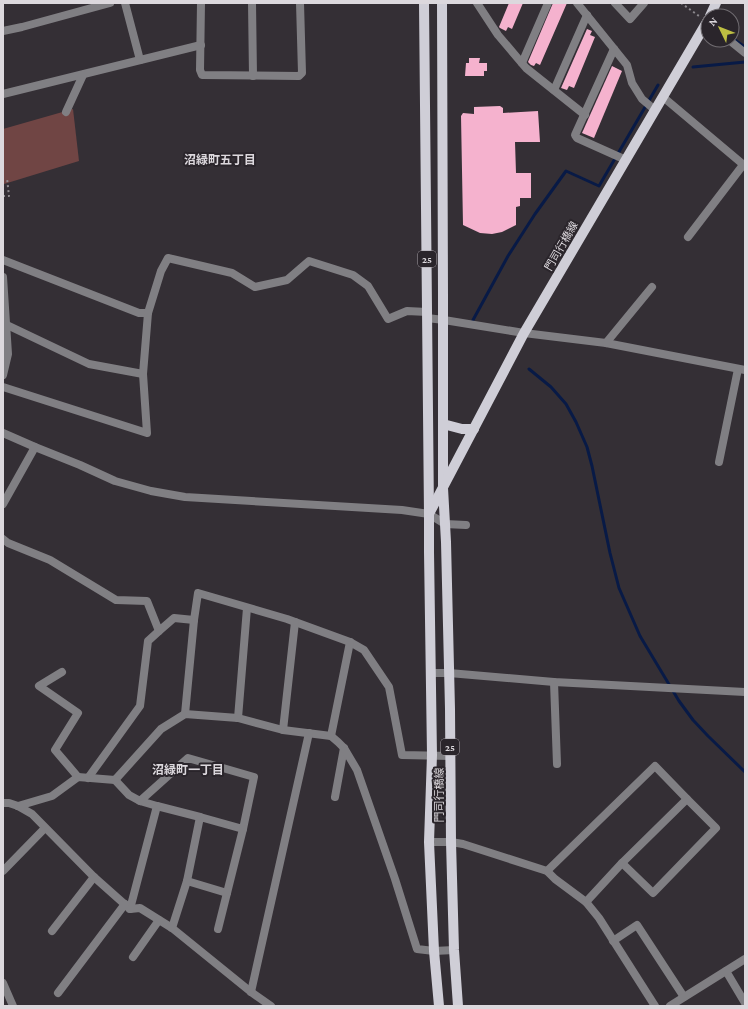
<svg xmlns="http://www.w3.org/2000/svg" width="748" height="1009" font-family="'Crimson Pro','Noto Sans JP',serif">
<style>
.green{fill:#704544}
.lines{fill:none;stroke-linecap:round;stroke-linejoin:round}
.stream{stroke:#081a46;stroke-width:3}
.building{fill:#f5b2ce}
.path{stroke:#8d898e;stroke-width:2;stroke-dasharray:2 3;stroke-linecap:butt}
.minor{stroke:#807f83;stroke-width:8}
.tertiary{stroke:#807f83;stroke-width:8}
.primary{stroke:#cfced7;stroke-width:10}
.labels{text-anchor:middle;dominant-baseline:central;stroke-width:4;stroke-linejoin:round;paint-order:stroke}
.shield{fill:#2a252b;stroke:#a7a2a8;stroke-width:1}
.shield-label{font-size:10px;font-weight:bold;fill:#dcd8dd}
.street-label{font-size:11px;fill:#dcd8dd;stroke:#2a252b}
.neighbourhood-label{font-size:12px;font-weight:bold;fill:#dcd8dd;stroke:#2a252b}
</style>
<rect width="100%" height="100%" fill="#342f35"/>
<!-- green -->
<path class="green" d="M73 109 79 161 4 184 3 129Z"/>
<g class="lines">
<!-- stream -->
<g class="stream">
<path d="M732 38 745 47"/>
<path d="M693 67 745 62"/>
<path d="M473 320 508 256 535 214 566 171 599 186 658 85"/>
<path d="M529 369 551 387 566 404 576 422 587 447 592 466 610 553 619 588 640 636 679 701 693 720 708 736 745 772"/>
</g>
</g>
<!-- building -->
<g class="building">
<path d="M509 3H523L512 29 508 27 506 31 500 28 499 27Z"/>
<path d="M553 3H567L540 65 536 63 534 66 531 65 528 62Z"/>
<path d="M587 29 592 31 590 35 595 37 574 88 569 86 567 90 561 88Z"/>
<path d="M469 58H480L479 63H487V71H484V76H465L466 63H469Z"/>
<path d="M612 66 622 71 594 138 582 133Z"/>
<path d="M500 106 503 108V113L538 111 540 142H515L516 173H531V198H520V206L516 207V225L502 232 492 234 480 233 463 225 461 116 463 113 474 114V107Z"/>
</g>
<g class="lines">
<!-- path -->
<g class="path">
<path d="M681 3 699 16"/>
<path d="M3 196H9L7 178"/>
</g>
<!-- minor -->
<g class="minor">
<path d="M125 3 140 60"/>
<path d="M201 3 200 70 202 75 299 76 302 73 300 3"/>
<path d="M252 3 253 76"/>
<path d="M477 3 498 35 526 68 585 115"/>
<path d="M577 3 627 65 632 83 642 99 655 110"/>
<path d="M615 3 630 19 644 3"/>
<path d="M729 40 745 53"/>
<path d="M614 49 575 135 577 138 626 160"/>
<path d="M522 63 548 3"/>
<path d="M554 90 587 15"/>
<path d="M3 94 201 45"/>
<path d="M663 97 745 166"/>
<path d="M66 112 83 75"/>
<path d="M688 237 743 165"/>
<path d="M3 260 139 313H148L143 374 147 433 3 387"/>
<path d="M148 313 161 271 168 258 232 273 255 287 287 280 309 261 353 275 368 286 388 319 407 311 427 312"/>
<path d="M427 318 444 320 524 333 606 343 745 370"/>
<path d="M7 325 89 364 143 374"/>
<path d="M606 343 652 287"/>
<path d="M719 462 738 369"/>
<path d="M3 504 35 447"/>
<path d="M3 539 8 543 50 560 116 600 147 601 159 631 174 618 194 620"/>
<path d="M62 672 39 686 78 713 55 750 78 777"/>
<path d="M431 673H449L554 682 745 692"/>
<path d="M554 682 557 764"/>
<path d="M185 714 194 620 198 593 287 619 350 642 364 650 389 687 402 755 451 756"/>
<path d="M238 718 247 608"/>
<path d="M283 730 295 622"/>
<path d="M331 736 350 642"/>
<path d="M88 778 140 706 148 641 159 631"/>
<path d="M115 780 129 795 140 801"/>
<path d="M335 797 344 748"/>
<path d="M3 803H9L18 806 32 814 94 877 130 909 140 908 172 928 251 992 271 1006"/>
<path d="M18 806 52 796 78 777 115 780 161 729 185 714 238 718 283 730 331 736 338 742 344 748 357 770 395 879 417 949 434 951 454 950"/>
<path d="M157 806 200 817"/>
<path d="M429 842H451L463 844 547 871 555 879 586 902 599 918 655 1006"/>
<path d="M3 871 45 828"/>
<path d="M547 871 655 766 687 799 716 828 653 893 622 863"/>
<path d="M187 881 227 893"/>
<path d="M586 902 622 863 687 799"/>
<path d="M130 909 157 806 140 801 188 758 254 777 243 829 200 817 187 881 172 928"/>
<path d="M218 929 243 829"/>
<path d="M52 931 94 877"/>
<path d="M613 941 637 925 684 997"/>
<path d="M133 957 159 920"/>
<path d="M726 971 745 1003"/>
<path d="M3 983 13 1006"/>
<path d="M251 992 309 733"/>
<path d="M58 993 125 904"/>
<path d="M670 1006 745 959"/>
</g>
<!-- tertiary -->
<g class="tertiary">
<path d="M3 31 22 27 110 3"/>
<path d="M3 277 8 354 3 375"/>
<path d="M3 433 35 447 80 465 115 481 151 491 185 497 402 510 429 514 445 524 466 525"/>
</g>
<!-- primary -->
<g class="primary">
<path d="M424 3 429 514V552L432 755 429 842 434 951 439 1006"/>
<path d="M442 3 443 294V488L446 542 450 709 451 842 454 950 458 1006"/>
<path d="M710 16 716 3"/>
<path d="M443 424 462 429H474"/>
<path d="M430 512 524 333 708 20"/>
</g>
</g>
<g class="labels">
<!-- shield labels -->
<g class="shield">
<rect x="418" y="251" width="18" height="16" rx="3"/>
<rect x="441" y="739" width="18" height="16" rx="3"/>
</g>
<g class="shield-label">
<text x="427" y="259">25</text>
<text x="450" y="747">25</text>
</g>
<!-- street labels -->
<g class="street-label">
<text transform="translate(561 246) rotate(-60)">門司行橋線</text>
<text transform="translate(439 795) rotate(-90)">門司行橋線</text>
</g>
<!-- neighbourhood labels -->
<g class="neighbourhood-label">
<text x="220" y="160">沼緑町五丁目</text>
<text x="188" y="770">沼緑町一丁目</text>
</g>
</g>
<!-- border -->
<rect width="748" height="1009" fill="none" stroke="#dcd8dd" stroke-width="8"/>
<!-- north arrow -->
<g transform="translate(720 28) rotate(313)"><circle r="19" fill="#2a252b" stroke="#716d72"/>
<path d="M0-3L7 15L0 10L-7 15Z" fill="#bebf42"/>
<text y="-6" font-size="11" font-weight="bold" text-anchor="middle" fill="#dcd8dd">N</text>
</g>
</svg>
